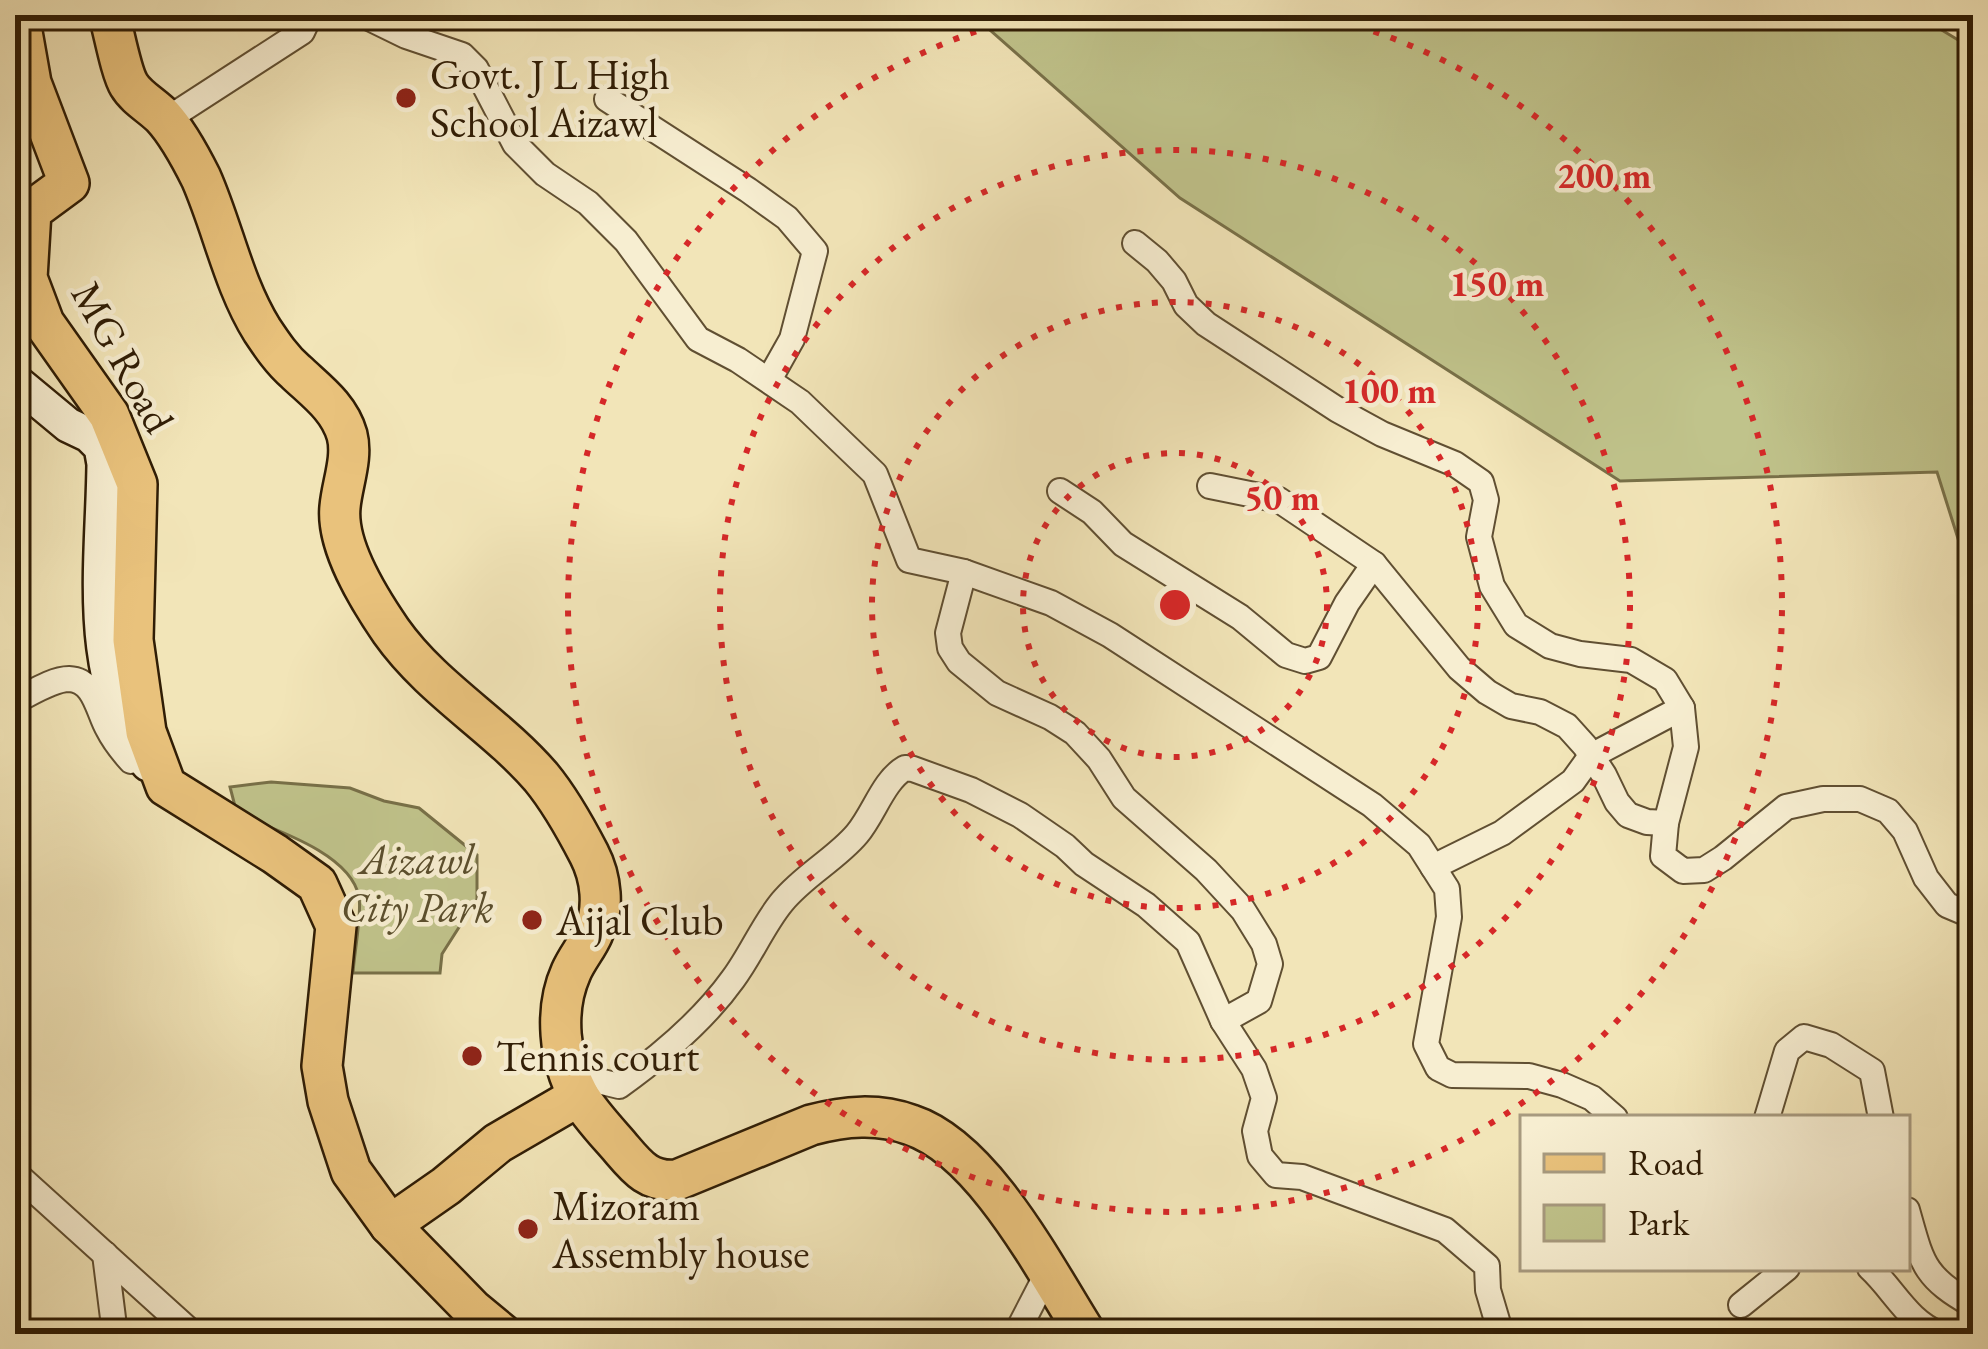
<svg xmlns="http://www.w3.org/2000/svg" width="1988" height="1349" font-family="'EB Garamond',serif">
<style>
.green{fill:#c0c38b;stroke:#787048;stroke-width:3}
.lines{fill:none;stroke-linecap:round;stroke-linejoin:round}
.minor-casing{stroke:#604f32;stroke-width:28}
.secondary-casing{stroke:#301d05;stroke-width:38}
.primary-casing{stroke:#301d05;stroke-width:44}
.minor{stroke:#f7eed1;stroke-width:24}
.secondary{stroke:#f7eed1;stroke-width:33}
.primary{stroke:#e9c27c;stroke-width:39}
.ring{fill:none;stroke:#d62828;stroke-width:6;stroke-dasharray:6 12}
.poi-dot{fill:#8f2418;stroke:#f7eed1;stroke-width:4.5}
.labels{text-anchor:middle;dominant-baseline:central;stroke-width:9;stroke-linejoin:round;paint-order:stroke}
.poi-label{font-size:42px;fill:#301d05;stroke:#f7eed1;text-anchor:start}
.street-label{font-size:42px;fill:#301d05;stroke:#f7eed1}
.park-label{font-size:42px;font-style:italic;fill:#5b4f2d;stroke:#f7eed1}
.centre{fill:#d62828;stroke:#f7eed1;stroke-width:6}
.ring-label{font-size:36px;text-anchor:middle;font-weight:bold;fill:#d62828;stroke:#f7eed1;stroke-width:9;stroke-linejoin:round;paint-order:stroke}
</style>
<rect width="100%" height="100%" fill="#f2e5b8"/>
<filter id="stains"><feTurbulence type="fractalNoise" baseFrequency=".00167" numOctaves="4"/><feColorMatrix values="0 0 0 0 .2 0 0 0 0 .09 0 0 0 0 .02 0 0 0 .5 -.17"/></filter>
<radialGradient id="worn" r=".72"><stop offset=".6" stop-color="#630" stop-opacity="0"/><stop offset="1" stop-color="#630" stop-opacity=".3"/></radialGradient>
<!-- green -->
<g class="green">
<path d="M639 15H837L801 26 641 21Z"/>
<path d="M973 15H1917L1973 49V586L1937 472 1620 481 1180 198Z"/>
<path d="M271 782 350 788 384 801 419 808 477 855V899L442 954 440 973H353C354 954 362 914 359 897 351 853 273 829 237 814L230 787Z"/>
</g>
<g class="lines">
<!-- minor casing -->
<g class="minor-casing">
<g id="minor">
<path d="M363 15 406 36 462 55 476 69 515 144 545 174 588 203 626 241 698 339 738 360 800 402 875 474 909 560 964 572 1051 603 1110 635 1372 805 1419 845 1447 889 1449 917 1426 1044 1438 1068 1452 1075 1529 1076 1562 1085 1592 1098 1615 1118"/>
<path d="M607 99 748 190 787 218 815 251 792 339 769 380"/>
<path d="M166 120 302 32 310 15"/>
<path d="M1135 243 1157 261 1174 281 1186 305 1206 324 1338 410 1382 434 1455 464 1481 482 1486 500 1479 537 1492 586 1516 625 1550 646 1580 654 1631 660 1665 680 1682 708 1686 747 1666 823 1663 856 1683 871 1704 870 1723 858 1786 807 1823 799H1860L1888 811 1905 831 1926 878 1947 905 1973 916"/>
<path d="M1210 486 1279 500 1374 564 1459 668 1487 692 1511 706 1540 712 1567 726 1585 746 1604 775 1617 802 1628 815 1647 822 1666 823"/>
<path d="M1060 491 1092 512 1123 544 1240 617 1286 655 1305 661 1319 657 1347 603 1374 564"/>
<path d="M964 572 948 633 950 648 959 662 997 693 1050 717 1075 733 1099 759 1124 798 1206 870 1243 910 1264 944 1270 964 1259 1001 1223 1021"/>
<path d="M15 701C30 694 52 679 69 679 95 680 98 712 108 729 114 741 122 751 131 761"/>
<path d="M1433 867 1502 833 1573 781 1591 756 1682 708"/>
<path d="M570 1074 619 1086C661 1056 703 1021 733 979 751 955 763 925 782 902 804 875 836 859 857 834 874 814 883 781 905 768L913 769 971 790 1020 815 1065 846 1084 864 1146 905 1188 942 1223 1021 1254 1069 1264 1098 1255 1131 1260 1156 1276 1175 1302 1177 1445 1230 1487 1266 1488 1290 1501 1334"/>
<path d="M1767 1118 1787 1051 1804 1037 1831 1045 1872 1071 1881 1118"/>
<path d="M15 1173 193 1334"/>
<path d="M1907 1210C1922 1263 1923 1277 1973 1305"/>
<path d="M105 1254 115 1334"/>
<path d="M1870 1268C1894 1290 1908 1322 1940 1334"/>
<path d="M1741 1305 1787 1268"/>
<path d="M15 1323 20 1334"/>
<path d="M1016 1334 1047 1274"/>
</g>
</g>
<!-- secondary casing -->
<g class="secondary-casing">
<path id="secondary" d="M15 381 68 425 89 435 101 447 104 464C103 563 83 679 148 764"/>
</g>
<!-- primary casing -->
<g class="primary-casing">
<g id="primary">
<path d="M19 15 31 83 69 183 31 211 27 278 44 323 109 415 137 484 133 640 146 732 166 786 275 854 317 884 336 926 322 1066 328 1101 351 1171 390 1225 473 1310 502 1334"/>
<path d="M109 15C114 32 121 72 129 85 136 97 152 106 162 116 177 132 191 158 201 178 223 228 233 283 262 330 272 345 282 360 296 372 316 391 339 407 347 435 353 458 342 484 340 507 336 546 369 599 391 631 432 689 495 724 541 777 560 800 575 827 589 854 601 877 605 909 593 933 587 947 577 958 571 972 554 1010 559 1060 579 1096 589 1113 605 1130 619 1146 636 1166 648 1183 677 1180L811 1125C845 1116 878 1113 911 1125 984 1149 1046 1271 1086 1334"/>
<path d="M390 1225 446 1186 498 1143 579 1096"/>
</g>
</g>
<!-- minor -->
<use href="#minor" class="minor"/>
<!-- secondary -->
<use href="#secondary" class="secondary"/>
<!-- primary -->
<use href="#primary" class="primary"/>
</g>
<!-- distance rings -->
<g class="ring">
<circle cx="1175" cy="605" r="152"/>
<circle cx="1175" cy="605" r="303"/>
<circle cx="1175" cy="605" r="455"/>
<path d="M1322 16A607 607 0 1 1 1028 16"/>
</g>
<!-- markers -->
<g class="poi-dot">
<circle cx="406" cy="98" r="12"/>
<circle cx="532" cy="920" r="12"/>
<circle cx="472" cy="1056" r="12"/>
<circle cx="528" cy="1229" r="12"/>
</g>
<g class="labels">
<!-- poi labels -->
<g class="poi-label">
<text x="430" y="74">Govt. J L High<tspan x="430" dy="48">School Aizawl</tspan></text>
<text x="556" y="920">Aijal Club</text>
<text x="496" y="1056">Tennis court</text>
<text x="552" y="1205">Mizoram<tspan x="552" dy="48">Assembly house</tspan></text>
</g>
<!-- street labels -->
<g class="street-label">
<text transform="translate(123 357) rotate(61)">MG Road</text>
</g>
<!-- park labels -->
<g class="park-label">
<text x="417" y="859">Aizawl<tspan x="417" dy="48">City Park</tspan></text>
</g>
</g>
<circle cx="1175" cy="605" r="18" class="centre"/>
<g class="ring-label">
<text x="1604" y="188">200 m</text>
<text x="1497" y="296">150 m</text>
<text x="1389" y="403">100 m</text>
<text x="1282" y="510">50 m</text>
</g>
<!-- margin -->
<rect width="1988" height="1349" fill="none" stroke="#f2e5b8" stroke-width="60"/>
<rect x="18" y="18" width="1952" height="1313" fill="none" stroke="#301d05" stroke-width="6"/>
<rect x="30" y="30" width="1928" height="1289" fill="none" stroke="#301d05" stroke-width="3"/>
<!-- legend -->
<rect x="1520" y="1115" width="390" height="156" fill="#f7eed1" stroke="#a79a7f" stroke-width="3"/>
<rect x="1544" y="1154" width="60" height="18" fill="#e9c27c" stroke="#a79a7f" stroke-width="3"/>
<text x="1628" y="1175" font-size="36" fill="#301d05">Road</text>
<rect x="1544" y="1205" width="60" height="36" fill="#c0c38b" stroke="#a79a7f" stroke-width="3"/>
<text x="1628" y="1235" font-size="36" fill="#301d05">Park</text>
<rect width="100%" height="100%" filter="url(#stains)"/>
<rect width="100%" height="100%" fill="url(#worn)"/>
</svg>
